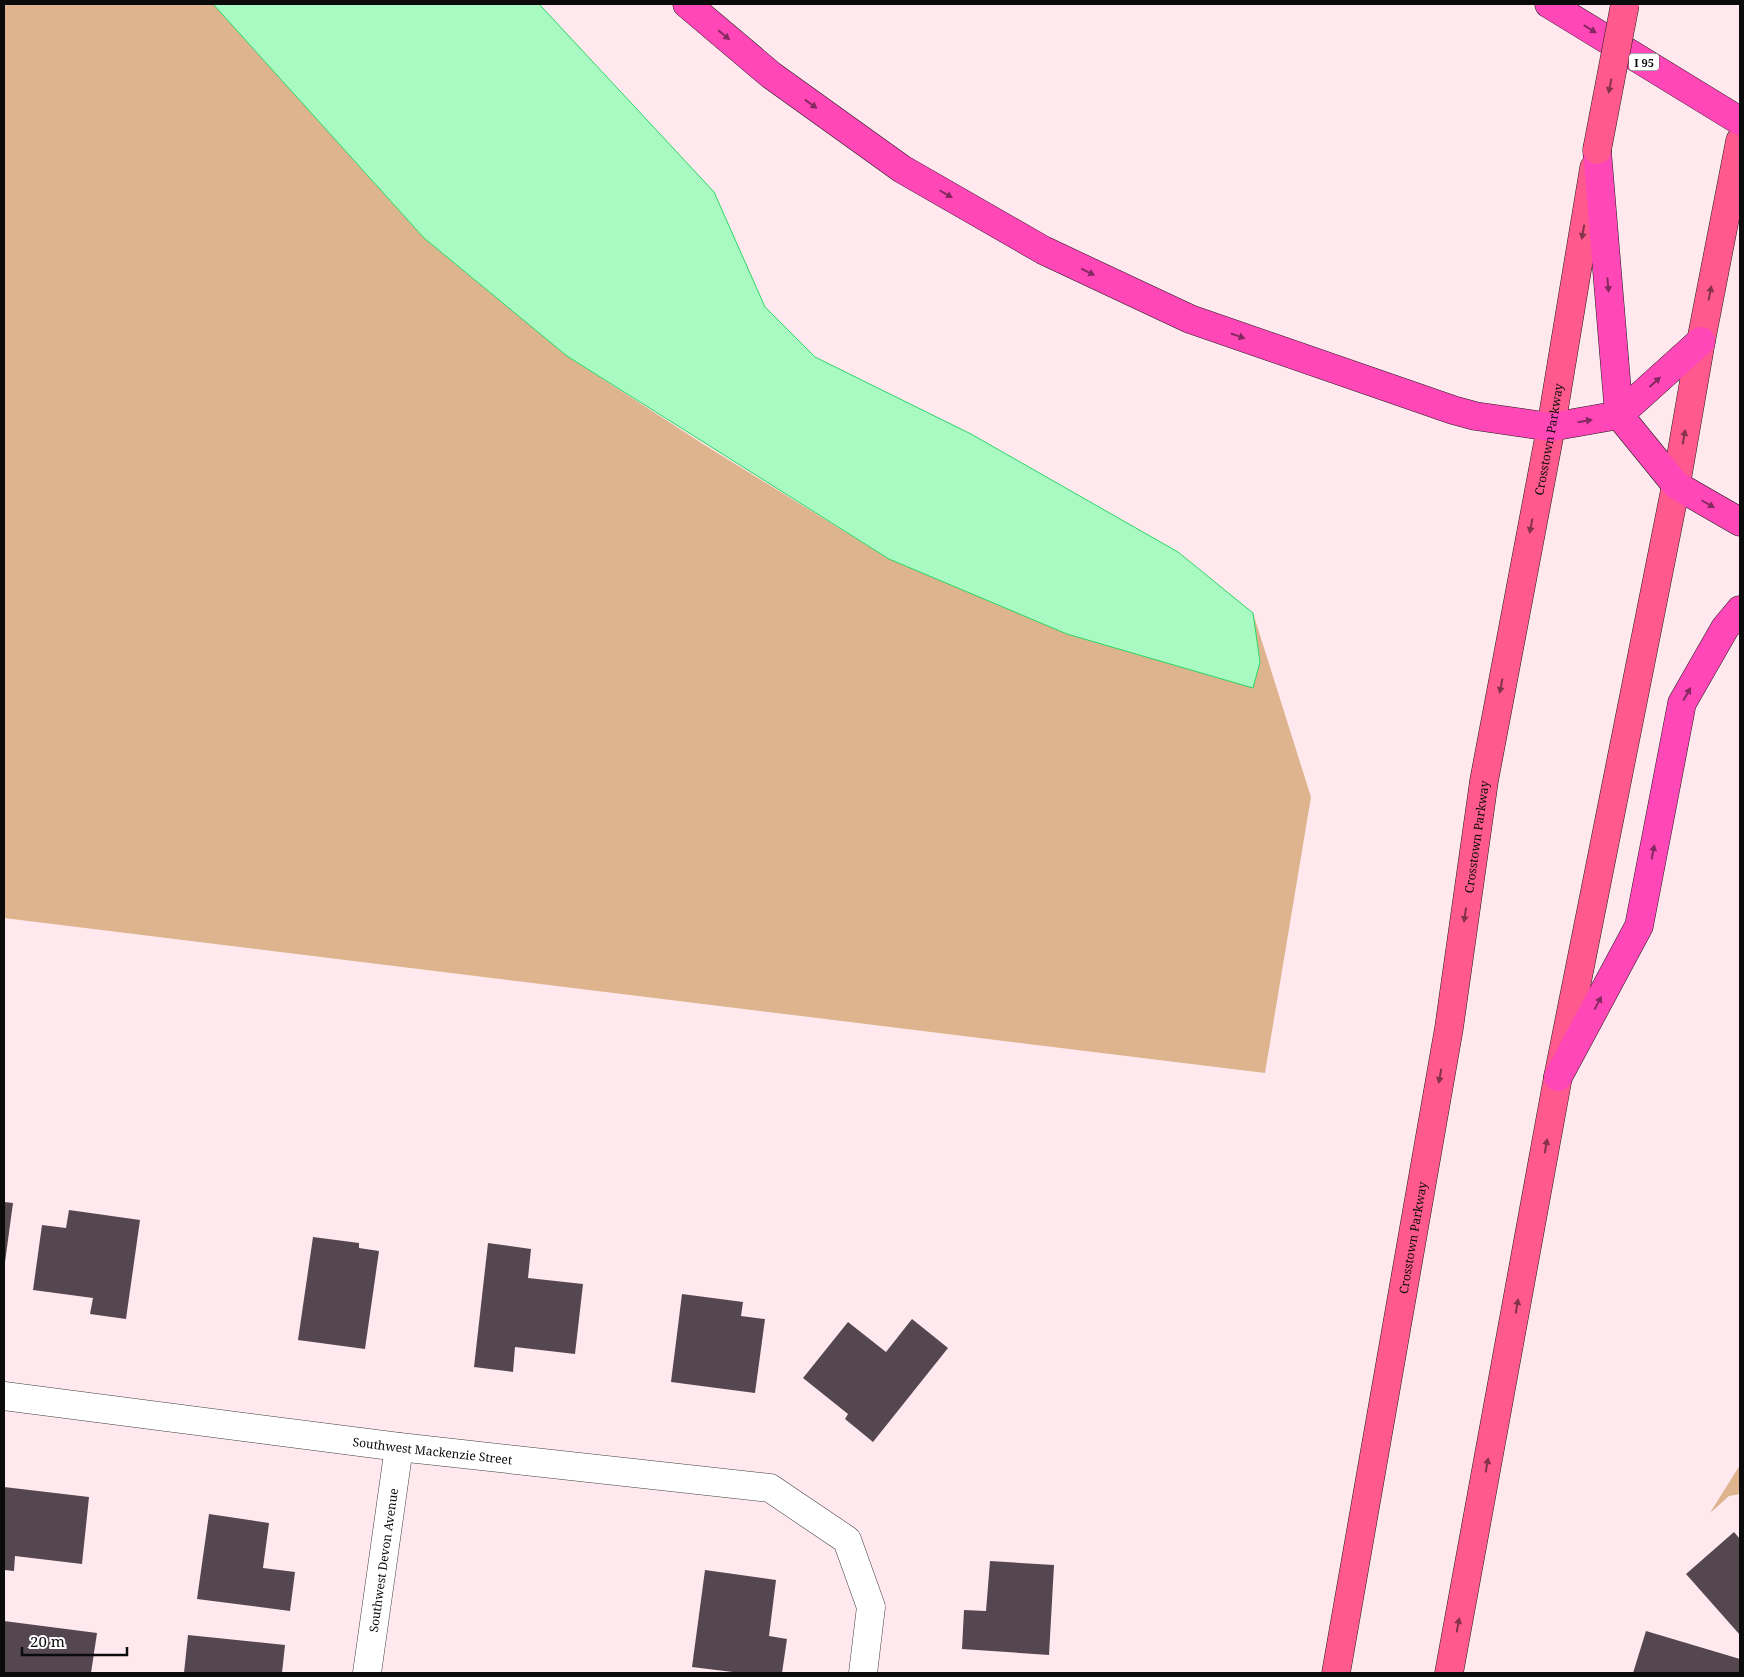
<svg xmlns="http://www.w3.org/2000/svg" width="1744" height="1677" font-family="'Noto Serif',serif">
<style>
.forest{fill:#ddb48e}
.water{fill:#a9fac2;stroke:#2bd664}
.building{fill:#544750}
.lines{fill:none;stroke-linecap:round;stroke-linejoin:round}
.minor-casing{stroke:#3e3e3e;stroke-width:29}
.major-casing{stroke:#1c1c1c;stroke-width:29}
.highway-casing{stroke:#1c1c1c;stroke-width:29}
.minor{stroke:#fff;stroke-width:28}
.major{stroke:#ff598d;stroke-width:28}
.highway{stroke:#ff47b7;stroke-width:28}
.major-bridge-casing{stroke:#1c1c1c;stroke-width:29;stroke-linecap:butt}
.major-bridge{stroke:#ff598d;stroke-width:28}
.oneway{fill:#852961}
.oneway2{fill:#85324c}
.labels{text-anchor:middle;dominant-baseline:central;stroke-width:5;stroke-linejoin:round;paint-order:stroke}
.shield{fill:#fff;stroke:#545454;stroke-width:1}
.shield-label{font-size:11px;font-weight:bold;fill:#0b0b0b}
.street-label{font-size:12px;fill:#0b0b0b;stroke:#fff}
</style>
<rect width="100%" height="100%" fill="#ffe9ef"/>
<!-- forest -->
<g class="forest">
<path d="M4 4H213L424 238 567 356 703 444 889 559 1260 662 1253 613 1311 797 1265 1073 4 918Z"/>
<path d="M1740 1465V1494L1729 1496 1710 1513Z"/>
</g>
<!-- water -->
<path class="water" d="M213 4H539L714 192 765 307 815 357 971 434 1178 552 1253 613 1260 662 1253 688 1067 634 889 559 567 356 424 238Z"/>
<!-- building -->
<g class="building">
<path d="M4 1202 13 1203 5 1262H4Z"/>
<path d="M69 1210 140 1220 126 1319 90 1314 93 1298 33 1290 42 1225 66 1228Z"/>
<path d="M313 1237 359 1243V1248L379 1251 365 1349 298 1340Z"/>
<path d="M488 1243 531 1249 528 1278 583 1284 575 1354 515 1347 513 1372 474 1367Z"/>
<path d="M682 1294 743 1302 741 1316 765 1319 755 1393 671 1382Z"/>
<path d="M912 1319 948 1348 873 1442 845 1419 848 1414 803 1378 848 1322 886 1352Z"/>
<path d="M4 1487 89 1497 82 1564 15 1556 14 1571 4 1570Z"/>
<path d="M209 1514 269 1523 263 1568 295 1572 290 1611 197 1599Z"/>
<path d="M1734 1532 1740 1539V1635L1686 1574Z"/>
<path d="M990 1561 1054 1565 1049 1655 962 1649 964 1610 986 1611Z"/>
<path d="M705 1570 776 1580 769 1636 787 1639 782 1673H741L692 1667Z"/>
<path d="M4 1621 97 1633 91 1673H4Z"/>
<path d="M1646 1631 1740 1659V1673H1633Z"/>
<path d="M188 1635 285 1645 282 1673H184Z"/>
</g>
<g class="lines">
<!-- minor casing -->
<g class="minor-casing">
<g id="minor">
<path id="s1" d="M4 1396 399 1447 770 1488 847 1540 871 1607 863 1673"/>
<path id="s2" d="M367 1673 399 1447"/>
</g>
</g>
<!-- major casing -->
<g class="major-casing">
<g id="major">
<path id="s3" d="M1336 1673 1449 1028 1484 781 1551 427 1594 168"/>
<path d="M1449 1673 1558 1077 1676 485 1701 341 1740 141"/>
</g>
</g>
<!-- highway casing -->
<g class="highway-casing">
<g id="highway">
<path d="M687 4 771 75 902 169 1043 250 1190 319 1453 410 1475 416 1551 427 1619 415 1701 341"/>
<path d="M1549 4 1740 121"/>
<path d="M1597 150 1619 415 1676 485 1740 522"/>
<path d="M1558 1077 1639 926 1682 703 1725 628 1740 610"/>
</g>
</g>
<!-- minor -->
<use href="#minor" class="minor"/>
<!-- major -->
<use href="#major" class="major"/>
<!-- highway -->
<use href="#highway" class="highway"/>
<!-- major-bridge casing -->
<g class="major-bridge-casing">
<path id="major-bridge" d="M1597 150 1625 4"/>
</g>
<!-- major-bridge -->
<use href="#major-bridge" class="major-bridge"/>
</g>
<!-- one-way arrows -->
<defs><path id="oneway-solid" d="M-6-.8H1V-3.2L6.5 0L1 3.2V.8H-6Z" transform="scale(1.25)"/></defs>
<g class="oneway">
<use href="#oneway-solid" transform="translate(1590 29) rotate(31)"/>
<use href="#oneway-solid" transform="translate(724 35) rotate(40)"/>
<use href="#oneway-solid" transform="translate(811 104) rotate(36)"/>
<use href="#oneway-solid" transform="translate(946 194) rotate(30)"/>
<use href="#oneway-solid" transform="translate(1088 272) rotate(26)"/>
<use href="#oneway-solid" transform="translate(1608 285) rotate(85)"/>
<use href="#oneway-solid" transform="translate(1238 336) rotate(19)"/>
<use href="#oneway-solid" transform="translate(1655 382) rotate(-42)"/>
<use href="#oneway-solid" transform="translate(1585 421) rotate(-10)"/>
<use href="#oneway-solid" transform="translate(1708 504) rotate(30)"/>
<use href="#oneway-solid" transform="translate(1687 694) rotate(-60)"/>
<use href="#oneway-solid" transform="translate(1653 852) rotate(-79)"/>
<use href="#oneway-solid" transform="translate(1598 1003) rotate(-62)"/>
</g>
<g class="oneway2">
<use href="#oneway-solid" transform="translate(1610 86) rotate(101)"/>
<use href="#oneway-solid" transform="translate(1583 232) rotate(100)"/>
<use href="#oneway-solid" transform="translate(1710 293) rotate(-79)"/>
<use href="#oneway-solid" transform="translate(1684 437) rotate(-80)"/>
<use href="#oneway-solid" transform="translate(1531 526) rotate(101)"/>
<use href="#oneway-solid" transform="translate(1501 686) rotate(101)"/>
<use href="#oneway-solid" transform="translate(1465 915) rotate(98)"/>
<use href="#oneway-solid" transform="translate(1440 1076) rotate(100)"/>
<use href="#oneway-solid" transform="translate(1546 1146) rotate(-80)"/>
<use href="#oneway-solid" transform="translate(1517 1306) rotate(-80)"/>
<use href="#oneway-solid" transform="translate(1487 1465) rotate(-80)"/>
<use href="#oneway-solid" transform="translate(1458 1625) rotate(-80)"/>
</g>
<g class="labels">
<!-- shield labels -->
<rect class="shield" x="1629" y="53.5" width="30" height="17" rx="4"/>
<g class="shield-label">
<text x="1644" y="62">I 95</text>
</g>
<!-- street labels -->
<g class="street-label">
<text stroke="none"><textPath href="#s3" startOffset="1252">Crosstown Parkway</textPath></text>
<text stroke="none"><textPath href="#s3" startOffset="848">Crosstown Parkway</textPath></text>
<text stroke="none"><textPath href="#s3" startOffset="442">Crosstown Parkway</textPath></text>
<text stroke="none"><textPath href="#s1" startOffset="432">Southwest Mackenzie Street</textPath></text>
<text stroke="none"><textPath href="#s2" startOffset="114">Southwest Devon Avenue</textPath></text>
</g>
</g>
<!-- border -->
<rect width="1744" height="1677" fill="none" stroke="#0b0b0b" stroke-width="10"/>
<!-- scale -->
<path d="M22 1647v8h105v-8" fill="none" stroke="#0b0b0b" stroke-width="2.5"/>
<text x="30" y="1647" font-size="15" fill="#0b0b0b" stroke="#ffffff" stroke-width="4" paint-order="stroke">20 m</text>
</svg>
